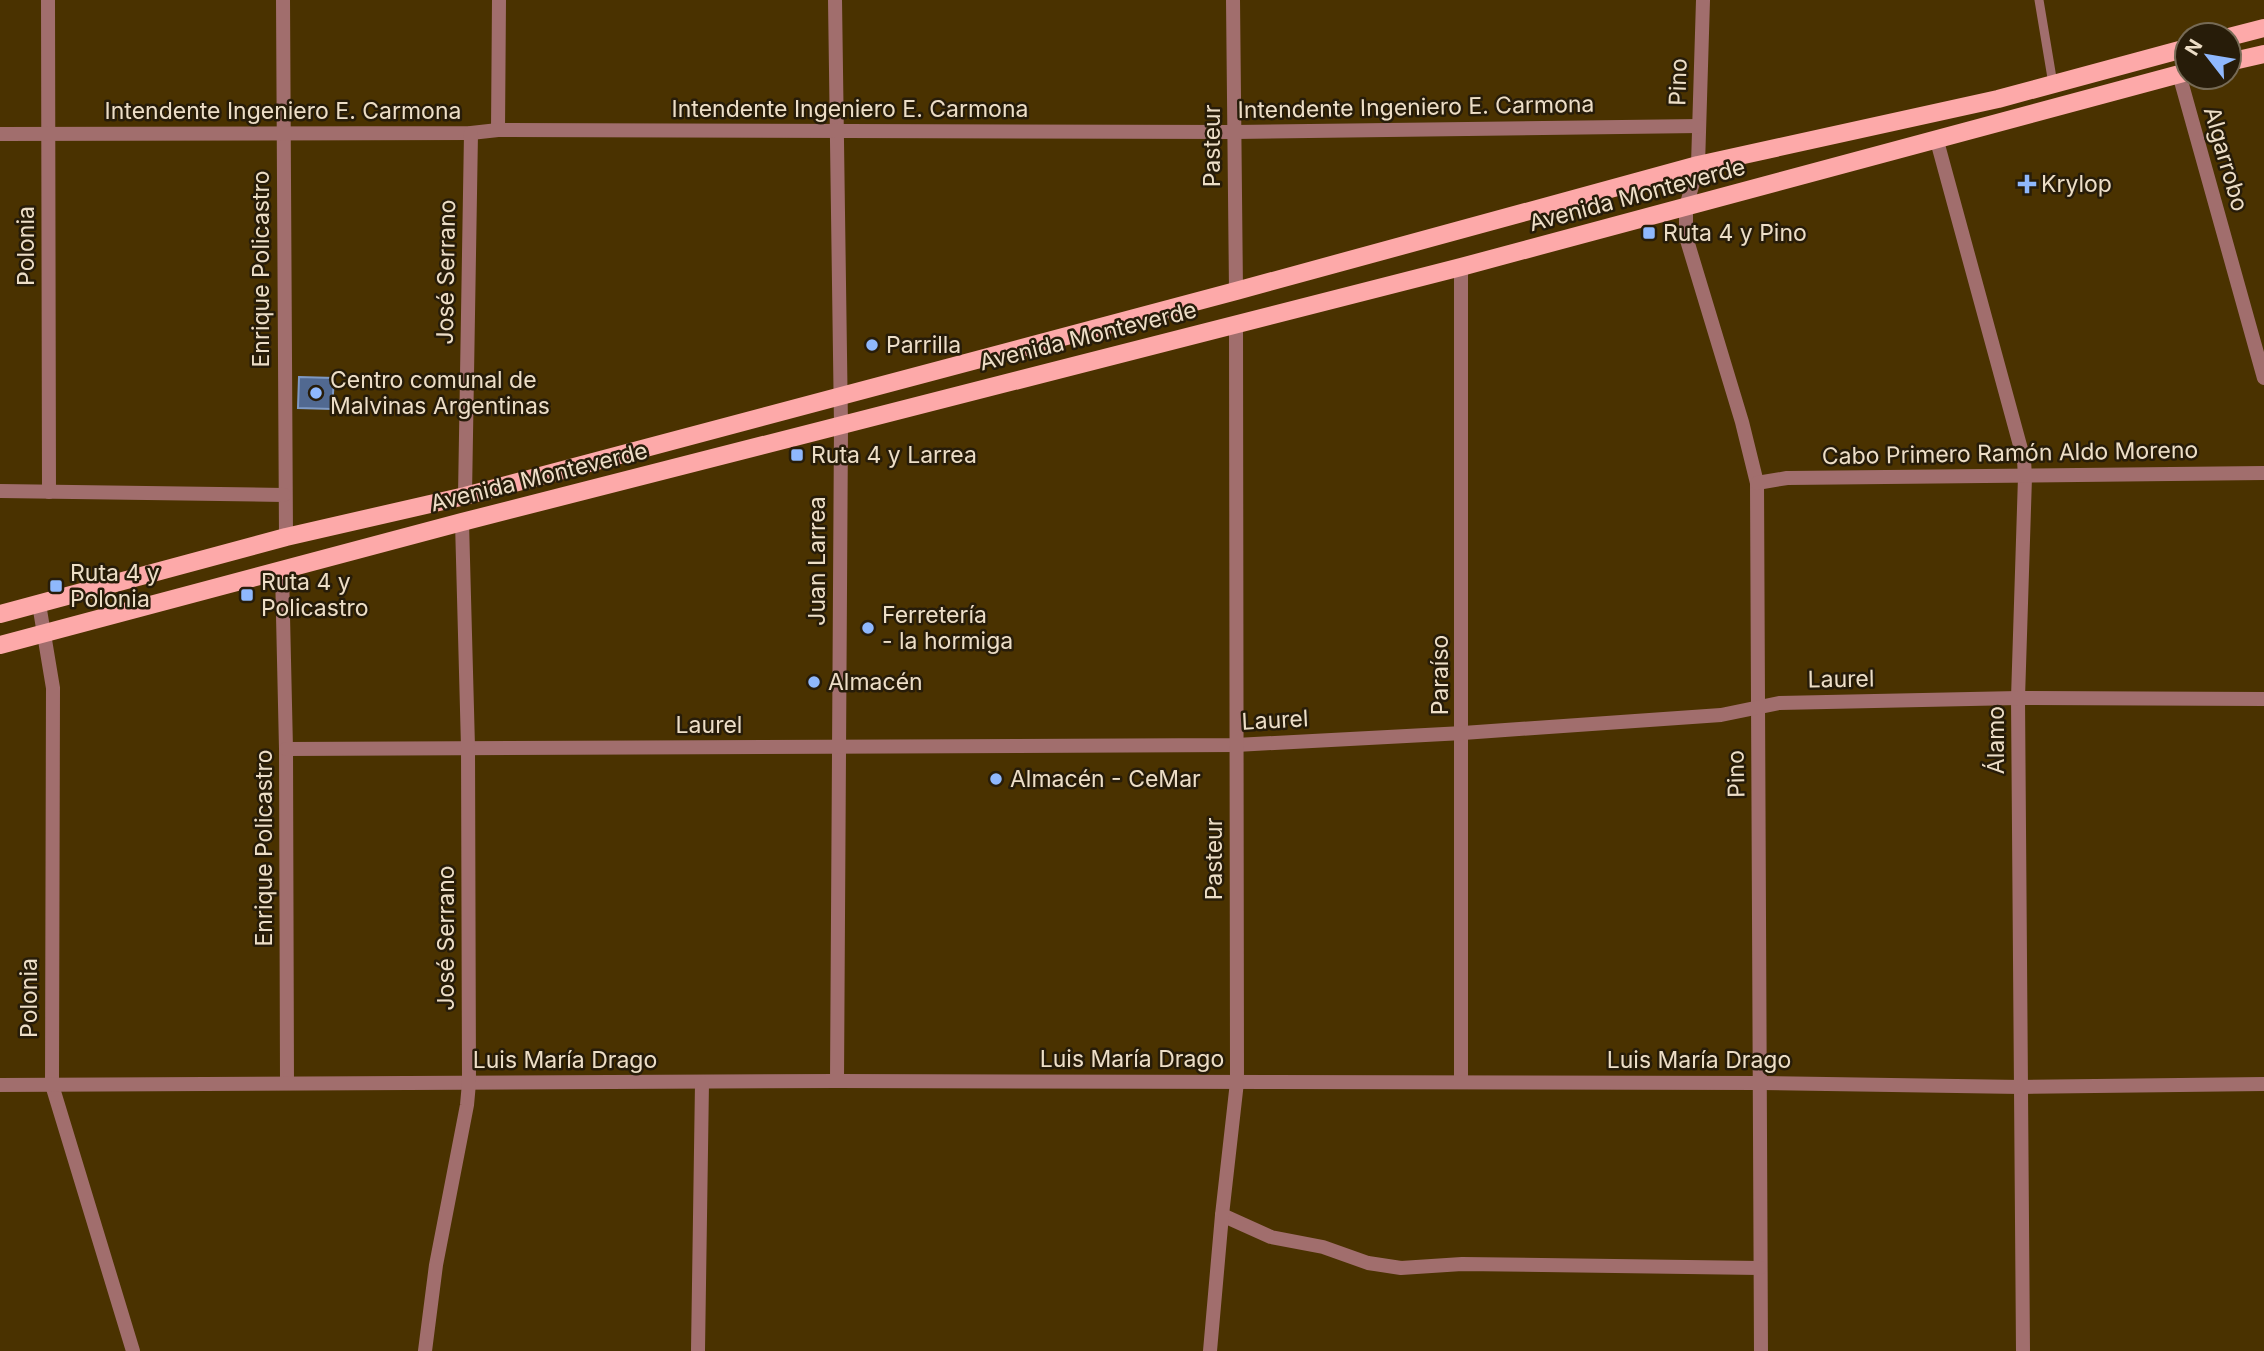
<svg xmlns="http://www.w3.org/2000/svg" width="2264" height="1351" font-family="Inter,sans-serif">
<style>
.building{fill:#516991;stroke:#7e99c3;stroke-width:2}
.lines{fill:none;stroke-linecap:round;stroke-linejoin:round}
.service{stroke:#a16e6d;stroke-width:9}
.minor{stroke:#a16e6d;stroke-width:14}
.tertiary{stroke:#a16e6d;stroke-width:14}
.primary{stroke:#fda9a9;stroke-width:18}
.poi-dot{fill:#8fb8fd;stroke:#271c09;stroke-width:2.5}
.labels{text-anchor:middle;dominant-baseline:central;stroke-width:5;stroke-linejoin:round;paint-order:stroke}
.street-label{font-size:23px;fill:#eddec7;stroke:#271c09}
.poi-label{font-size:23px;fill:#eddec7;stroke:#271c09;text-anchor:start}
</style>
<rect width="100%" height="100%" fill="#4a3200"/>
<!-- building -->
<path class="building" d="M299 377 334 378 332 409 298 408Z"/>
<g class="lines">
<!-- service -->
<path class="service" d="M2039 0 2053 84"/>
<!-- minor -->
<g class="minor">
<path d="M48 0 49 492"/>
<path d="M283 0 286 537"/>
<path d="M835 0 841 425 837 1081"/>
<path d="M1233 0 1236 291"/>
<path d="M1703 0 1698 165 1686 207V237L1742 422 1757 483 1761 1351"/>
<path d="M498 130 499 0"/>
<path d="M0 134 471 133 498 130 1235 132 1699 126"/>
<path d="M1937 141 2024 460 2025 477 2018 698 2023 1351"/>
<path d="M1461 267V1082"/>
<path d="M1757 483 1787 478 2264 473"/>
<path d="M0 491 284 495"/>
<path d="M465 496 471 133"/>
<path d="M282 571 286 749 287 1083"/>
<path d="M39 604 53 688 52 1085 133 1351"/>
<path d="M286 749 1236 745 1463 733 1721 715 1779 703 2018 698 2264 699"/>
<path d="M0 1085 837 1081 1761 1083 2021 1087 2264 1084"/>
<path d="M1222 1215 1271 1237 1323 1247 1368 1263 1401 1268 1462 1264 1760 1268"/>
<path d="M425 1351 436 1265 467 1105 469 1083 468 747 462 522"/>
<path d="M698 1351 702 1083"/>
<path d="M1210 1351 1222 1215 1237 1082 1236 323"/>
</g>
<!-- tertiary -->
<path class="tertiary" d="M2179 74 2264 378"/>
<!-- primary -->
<g class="primary">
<path d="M2229 37 2264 28"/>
<path d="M2229 62 2264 54"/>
<path d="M0 614 286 537 465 496 1236 291 1698 165 1998 99 2187 48"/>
<path d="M0 645 462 522 1461 267 2187 72"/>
</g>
</g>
<!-- markers -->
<g class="poi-dot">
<path d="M2023.5 173.5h7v7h7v7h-7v7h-7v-7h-7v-7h7z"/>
<rect x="1642" y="226" width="14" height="14" rx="3.5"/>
<circle cx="872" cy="345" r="7"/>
<circle cx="316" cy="393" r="7"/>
<rect x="790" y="448" width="14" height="14" rx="3.5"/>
<rect x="49" y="579" width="14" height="14" rx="3.5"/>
<rect x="240" y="588" width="14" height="14" rx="3.5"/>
<circle cx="868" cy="628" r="7"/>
<circle cx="814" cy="682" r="7"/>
<circle cx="996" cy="779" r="7"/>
</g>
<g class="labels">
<!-- street labels -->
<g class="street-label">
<text transform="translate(1678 82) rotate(-88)">Pino</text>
<text transform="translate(1416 107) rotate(-1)">Intendente Ingeniero E. Carmona</text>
<text x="850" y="109">Intendente Ingeniero E. Carmona</text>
<text x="283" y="111">Intendente Ingeniero E. Carmona</text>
<text transform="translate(1212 146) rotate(-90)">Pasteur</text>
<text transform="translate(2226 159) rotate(74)">Algarrobo</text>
<text transform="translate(1637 195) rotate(-15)">Avenida Monteverde</text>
<text transform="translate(26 246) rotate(-90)">Polonia</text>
<text transform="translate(261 269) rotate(-90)">Enrique Policastro</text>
<text transform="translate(446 272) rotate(-89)">José Serrano</text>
<text transform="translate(1088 336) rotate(-14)">Avenida Monteverde</text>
<text transform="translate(2010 453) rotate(-1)">Cabo Primero Ramón Aldo Moreno</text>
<text transform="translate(539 477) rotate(-14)">Avenida Monteverde</text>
<text transform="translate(817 561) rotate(-90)">Juan Larrea</text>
<text transform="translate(1440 675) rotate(-90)">Paraíso</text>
<text transform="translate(1841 679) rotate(-1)">Laurel</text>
<text transform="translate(1275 720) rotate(-3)">Laurel</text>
<text x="709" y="725">Laurel</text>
<text transform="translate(1996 740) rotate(-90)">Álamo</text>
<text transform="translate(1736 774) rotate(-91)">Pino</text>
<text transform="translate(264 848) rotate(-90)">Enrique Policastro</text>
<text transform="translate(1214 859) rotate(-90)">Pasteur</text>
<text transform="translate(446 938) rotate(-90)">José Serrano</text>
<text transform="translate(29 998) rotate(-90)">Polonia</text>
<text x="1132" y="1059">Luis María Drago</text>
<text x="565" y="1060">Luis María Drago</text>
<text x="1699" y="1060">Luis María Drago</text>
</g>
<!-- poi labels -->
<g class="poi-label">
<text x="2041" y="184">Krylop</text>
<text x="1663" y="233">Ruta 4 y Pino</text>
<text x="886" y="345">Parrilla</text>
<text x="330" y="380">Centro comunal de<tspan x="330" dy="26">Malvinas Argentinas</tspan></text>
<text x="811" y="455">Ruta 4 y Larrea</text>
<text x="70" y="573">Ruta 4 y<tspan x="70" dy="26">Polonia</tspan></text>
<text x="261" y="582">Ruta 4 y<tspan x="261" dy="26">Policastro</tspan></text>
<text x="882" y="615">Ferretería<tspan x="882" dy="26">- la hormiga</tspan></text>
<text x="828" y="682">Almacén</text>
<text x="1010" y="779">Almacén - CeMar</text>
</g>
</g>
<!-- north arrow -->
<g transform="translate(2208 56) rotate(301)"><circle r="33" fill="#271c09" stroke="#766a55" stroke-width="2"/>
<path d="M0-5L12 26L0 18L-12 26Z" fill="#8fb8fd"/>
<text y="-10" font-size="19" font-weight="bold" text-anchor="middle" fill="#eddec7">N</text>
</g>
</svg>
